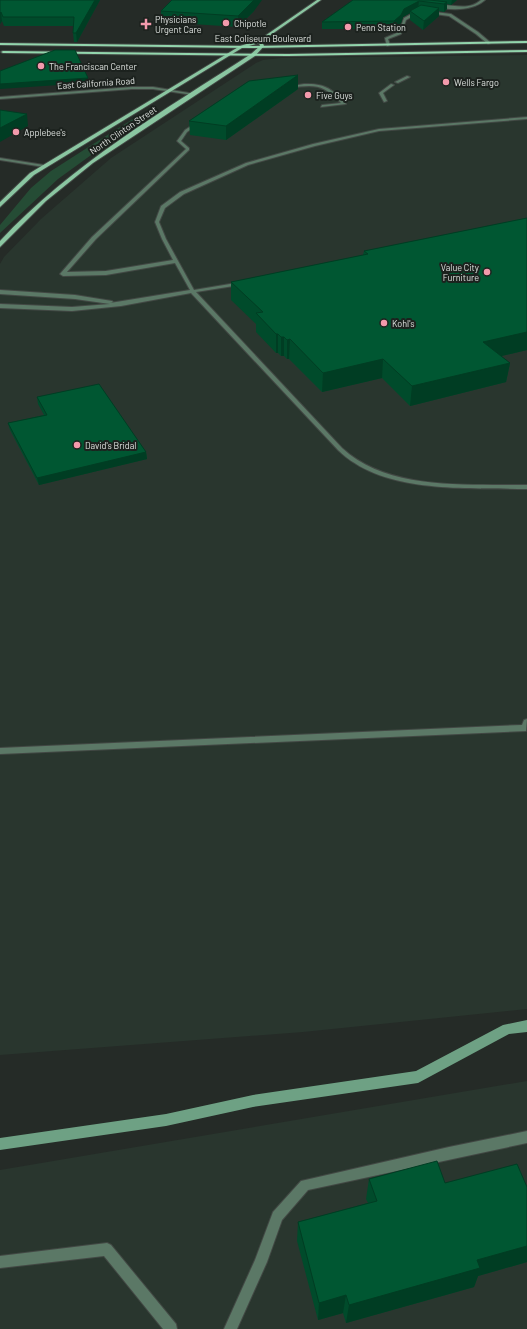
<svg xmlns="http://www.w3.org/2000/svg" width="527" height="1329" font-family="Barlow,sans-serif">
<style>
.built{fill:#29362e}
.green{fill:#254c35}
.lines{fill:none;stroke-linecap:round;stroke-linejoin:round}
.stream{fill:#6ea184;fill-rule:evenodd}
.service-casing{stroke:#424844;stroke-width:2}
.minor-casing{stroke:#424844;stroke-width:2}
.primary-casing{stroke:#424844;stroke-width:2}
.trunk-casing{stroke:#424844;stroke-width:2}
.service{fill:#5b7866;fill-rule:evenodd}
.minor{fill:#5b7866;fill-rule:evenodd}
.primary{fill:#8ac6a1;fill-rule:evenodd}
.trunk{fill:#93d6ad;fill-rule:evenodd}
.wall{fill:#004b2b}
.shaded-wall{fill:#003d23}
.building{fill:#005732;stroke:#003d23}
.poi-dot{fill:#f39aac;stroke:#1c221e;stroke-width:1.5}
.labels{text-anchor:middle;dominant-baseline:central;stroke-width:4;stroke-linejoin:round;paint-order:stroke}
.far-poi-label{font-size:9px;fill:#dde1de;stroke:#1c221e;text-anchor:start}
.far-street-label{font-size:9px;fill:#dde1de;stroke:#1c221e}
</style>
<rect width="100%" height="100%" fill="#252b27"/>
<!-- built -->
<g class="built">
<path d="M527 55V1009L303 1032 0 1055V264L4 257 41 219 111 158 256 63 263 60 281 58Z"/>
<path d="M527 1081V1329H0V1170Z"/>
</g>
<!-- green -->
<path class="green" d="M136 117 138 118 116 137 58 179 0 233V225L31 188 51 171 90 146Z"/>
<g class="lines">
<!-- stream -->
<path class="stream" d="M527 1020V1032L509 1034 418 1083 253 1107 166 1126 0 1150V1138L166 1114 253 1095 416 1071 503 1025Z"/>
<!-- service casing -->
<g class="service-casing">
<g id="service">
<path d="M481 0H485C473 11 449 11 434 6 450 2 466 13 481 0Z"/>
<path d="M419 10 451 14 478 32 491 43 488 44 476 34 449 16 420 12 406 20 401 34 388 39 390 45 387 46 385 38 399 32 404 18Z"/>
<path d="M407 76 410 77 398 83 395 82Z"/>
<path d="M304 84C325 83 332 89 346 104L321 107 322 105 341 103C322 83 314 85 288 88L286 87Z"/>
<path d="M391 84 394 85 383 93 387 101 384 102 379 93Z"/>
<path d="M527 117V119L379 131 315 146 248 165 184 194 165 208 159 222 166 239 194 290 242 282V284L240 285 196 292 342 448C388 491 468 484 527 485V489C467 487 384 495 338 450L191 293 121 306 72 311 0 308V304L72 307 110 304 75 299 0 294V290L75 295 112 301 113 302 110 303 190 290 175 263 106 275 63 276 60 274 92 237 186 149 177 141 185 130 197 122 200 123 187 132 181 141 189 148V150L96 239 67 272 106 271 173 260 162 239 155 222 161 206 180 192 246 163 313 144 379 129Z"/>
<path d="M0 158 44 165 46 166 44 167 0 160Z"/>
<path d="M527 719 526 731 0 754V748L522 725 524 720Z"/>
<path d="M527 1131V1143L308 1190 282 1220 267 1262 237 1329H224L255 1260 273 1212 301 1181 449 1147Z"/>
<path d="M107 1243 111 1245 176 1324 177 1329H163L104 1256 0 1268V1256Z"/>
</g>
</g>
<!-- minor casing -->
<g class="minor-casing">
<path id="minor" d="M132 87H153L195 94 193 95 153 89H132L0 99V97Z"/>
</g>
<!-- primary casing -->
<g class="primary-casing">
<path id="primary" d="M317 0H321L262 41 264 46 255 56 93 163 46 201 0 247V241C72 164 163 111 251 54L260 46 259 43 242 48 34 175 0 207V202L30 173 240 46 259 40Z"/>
</g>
<!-- trunk casing -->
<g class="trunk-casing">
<g id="trunk">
<path d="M527 41V43L252 48 0 45V43L252 46Z"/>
<path d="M527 50V52L288 56 3 53 1 52 3 51 288 54Z"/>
</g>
</g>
<!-- service -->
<use href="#service" class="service"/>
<!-- minor -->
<use href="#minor" class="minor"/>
<!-- primary -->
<use href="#primary" class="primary"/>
<!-- trunk -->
<use href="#trunk" class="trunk"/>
</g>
<!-- wall -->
<g class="wall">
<path d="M0 0H100L77 42H74L73 33V26H4L2 21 0 24Z"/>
<path d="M353 0H457L451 5 447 4V9L444 12 439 11V16L423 30 410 20V13L403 17 401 23 393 29H322V22Z"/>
<path d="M161 11H254L238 27 161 22Z"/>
<path d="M298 89 226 140 190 135 189 121Z"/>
<path d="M527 218V350L501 356 510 363 506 382 410 406 382 378 322 392 289 359H287L284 356H281L278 353H276L256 332V324L231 300V282L363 255 364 251Z"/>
<path d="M37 397 146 452 147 459 39 485 10 430 8 423 44 415 38 404Z"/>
<path d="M369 1179 527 1187V1262L478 1276 474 1287 346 1323 343 1313 318 1320 297 1241 298 1222 368 1203 366 1199Z"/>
</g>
<!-- shaded-wall -->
<g class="shaded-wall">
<path d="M95 0H100L77 42 76 33Z"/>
<path d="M254 0H262L254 11 238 27V16Z"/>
<path d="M452 0H457L451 5Z"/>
<path d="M419 1 418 9 410 11V13L403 17 401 23 393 29 394 21 404 9Z"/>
<path d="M447 2V9L444 12V4Z"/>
<path d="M439 8V16L423 30 424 21Z"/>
<path d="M1 12 2 21 0 24V13Z"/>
<path d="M298 75V89L226 140V126Z"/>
<path d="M88 78V83L0 89V84Z"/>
<path d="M27 114 28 126 0 142V128Z"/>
<path d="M527 332V350L480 361 483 342Z"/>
<rect x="276" y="334" width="2" height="19"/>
<rect x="281" y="337" width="3" height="19"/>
<path d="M290 339 289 359H287V340Z"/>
<path d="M383 359 382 378 322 392 323 373Z"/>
<path d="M510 363 506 382 410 406 412 386Z"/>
<path d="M146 452 147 459 39 485 37 478Z"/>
<path d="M527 1246V1262L478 1276 474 1287 346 1323 349 1305 477 1260Z"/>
<path d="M346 1295 343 1313 318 1320 319 1303Z"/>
</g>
<!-- building -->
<g class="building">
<path d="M0 0H95L76 33H73L74 17H3L1 12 0 13Z"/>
<path d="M172 0H254L238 16 161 11Z"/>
<path d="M353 0H430L447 2 444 4 419 1 404 9 401 15 394 21 322 22Z"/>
<path d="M421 5 439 8 424 21 410 11Z"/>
<path d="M55 50H75L88 78 0 84V71Z"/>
<path d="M298 75 226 126 189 121 249 81Z"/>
<path d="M0 110 27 114 0 128Z"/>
<path d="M527 218V332L483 342 510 363 412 386 383 359 323 373 290 339 287 340 284 337H281L278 334H276L256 313 263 312 231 282 368 254 364 251Z"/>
<path d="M99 384 146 452 37 478 8 423 47 415 37 397Z"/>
<path d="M437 1161 445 1183 517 1164 527 1187V1246L477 1260 480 1268 349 1305 346 1295 319 1303 298 1222 377 1201 369 1179Z"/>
</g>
<!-- markers -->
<g class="poi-dot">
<circle cx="226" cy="23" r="4"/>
<path d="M144 18h4v4h4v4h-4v4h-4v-4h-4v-4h4z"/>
<circle cx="348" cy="27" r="4"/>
<circle cx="41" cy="66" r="4"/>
<circle cx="446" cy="82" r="4"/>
<circle cx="308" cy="95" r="4"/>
<circle cx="16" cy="132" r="4"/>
<circle cx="487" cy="272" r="4"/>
<circle cx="384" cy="323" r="4"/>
<circle cx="77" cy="445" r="4"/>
</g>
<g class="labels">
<!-- far-poi labels -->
<g class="far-poi-label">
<text x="155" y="19">Physicians<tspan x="155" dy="10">Urgent Care</tspan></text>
<text x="234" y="23">Chipotle</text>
<text x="356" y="27">Penn Station</text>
<text x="49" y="66">The Franciscan Center</text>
<text x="454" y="82">Wells Fargo</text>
<text x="316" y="95">Five Guys</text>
<text x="24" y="132">Applebee's</text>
<text x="479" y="267" text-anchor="end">Value City<tspan x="479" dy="10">Furniture</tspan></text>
<text x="392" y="323">Kohl's</text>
<text x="85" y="445">David's Bridal</text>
</g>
<!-- far-street labels -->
<g class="far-street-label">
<text x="263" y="38">East Coliseum Boulevard</text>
<text transform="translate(96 83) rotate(-4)">East California Road</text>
<text transform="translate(123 130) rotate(-34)">North Clinton Street</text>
</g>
</g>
</svg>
